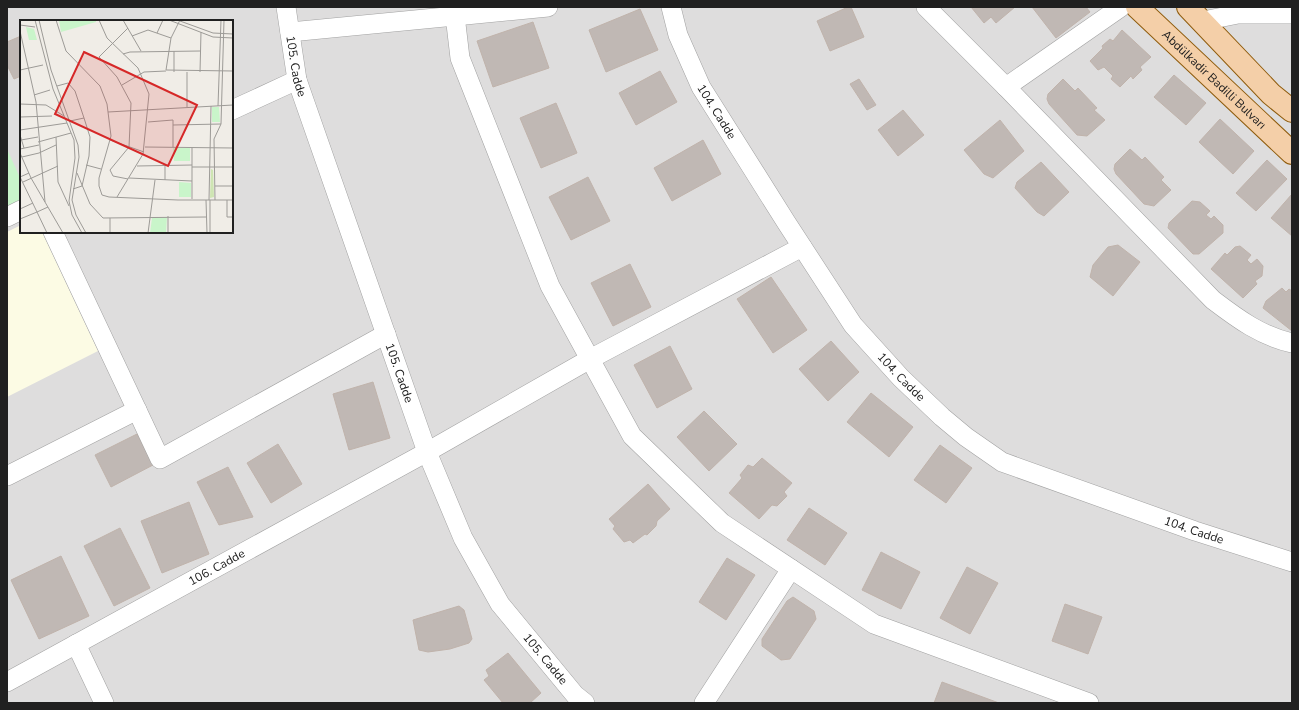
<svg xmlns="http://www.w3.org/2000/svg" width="1299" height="710" font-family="'Nunito Sans',sans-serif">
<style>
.residential{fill:#dedddd;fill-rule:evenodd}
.education{fill:#fcfbe4}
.park{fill:#c9f5ca}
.building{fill:#c0b8b4;stroke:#c0b3ab}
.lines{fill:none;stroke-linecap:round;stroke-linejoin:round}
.minor-casing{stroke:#a1a1a1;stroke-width:20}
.major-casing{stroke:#8f5c0d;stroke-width:24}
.minor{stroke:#fff;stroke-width:19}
.major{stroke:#f4cfa8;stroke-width:22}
.labels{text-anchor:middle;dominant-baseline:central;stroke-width:3.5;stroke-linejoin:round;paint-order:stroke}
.street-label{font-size:12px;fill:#202020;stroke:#fff}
.inset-road{fill:none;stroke:#9d9b97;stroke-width:1}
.view{fill:#d62828;fill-opacity:0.15;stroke:#d62828;stroke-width:2}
.inset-edge{fill:none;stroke:#202020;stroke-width:2}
</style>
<rect width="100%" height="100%" fill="#f0ede7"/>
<!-- residential -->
<path class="residential" d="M7 7H1292V703H7ZM21 21H232V232H21Z"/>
<!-- education -->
<path class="education" d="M21 225V232H42L98 351 7 397V232Z"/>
<!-- park -->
<path class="park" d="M7 149 21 180V200L7 207Z"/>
<!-- building -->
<g class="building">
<path d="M848 7H851L864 37 830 51 817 21Z"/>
<path d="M971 7H1015L996 23 991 17 984 23Z"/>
<path d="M1032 7H1086L1090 12 1056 38Z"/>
<path d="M640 9 658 50 606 72 589 30Z"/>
<path d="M533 22 549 68 493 87 477 41Z"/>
<path d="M1122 30 1151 57 1140 67 1142 70 1133 79 1131 76 1120 87 1111 79 1113 76 1104 67 1098 70 1090 61 1103 48 1102 46 1110 39 1113 41Z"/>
<path d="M21 36V76L14 79 7 65V42Z"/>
<path d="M660 71 677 102 636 125 619 93Z"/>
<path d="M1174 75 1206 103 1186 125 1154 97Z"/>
<path d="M859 79 876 105 867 110 850 84Z"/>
<path d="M1063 79 1075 91 1078 88 1097 108 1094 110 1105 120 1087 136 1077 135 1049 104 1047 99 1048 94Z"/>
<path d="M556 103 577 153 541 168 520 118Z"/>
<path d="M903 110 924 135 898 156 878 130Z"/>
<path d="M1220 119 1254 151 1233 174 1199 142Z"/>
<path d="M1000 120 1024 151 993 178 984 174 964 150Z"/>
<path d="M703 140 721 174 672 201 654 168Z"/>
<path d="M1130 149 1142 160 1145 157 1164 177 1161 180 1171 190 1154 206 1144 204 1116 174 1114 169 1115 164Z"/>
<path d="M1267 160 1287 179 1256 211 1236 193Z"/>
<path d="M1041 162 1069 192 1044 216 1037 212 1015 188 1017 182Z"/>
<path d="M588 177 610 221 571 240 549 197Z"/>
<path d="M1292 194V236L1271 218Z"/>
<path d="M1192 201 1200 202 1210 211 1206 215 1211 219 1214 216 1223 225V233L1199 254H1193L1168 228 1169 223Z"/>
<path d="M1118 245 1140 262 1113 296 1090 277 1093 265 1108 247Z"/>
<path d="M1240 246 1251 255 1247 260 1251 264 1257 259 1263 266 1262 276 1255 281 1257 284 1243 298 1211 269 1225 253 1227 255 1235 247Z"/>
<path d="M630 264 651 307 613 326 591 283Z"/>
<path d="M771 277 807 330 773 353 737 299Z"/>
<path d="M1282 288 1286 292 1289 289 1292 291V331L1263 308 1266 301Z"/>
<path d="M831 341 859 372 828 401 799 369Z"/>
<path d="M670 346 692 389 657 408 634 365Z"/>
<path d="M373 382 390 438 349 450 333 394Z"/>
<path d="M871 393 913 427 889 457 847 422Z"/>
<path d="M704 411 737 444 709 471 677 437Z"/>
<path d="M137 434 153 465 111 487 95 455Z"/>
<path d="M278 444 302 484 271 503 247 463Z"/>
<path d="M940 445 972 468 946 503 914 480Z"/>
<path d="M762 458 792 483 784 492 787 496 777 506 772 505 759 519 729 493 742 478 740 475 748 465 753 467Z"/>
<path d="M228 467 253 517 219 525 197 482Z"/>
<path d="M648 484 670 509 657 521 656 526 647 535 645 534 633 543 630 540 624 542 613 529 615 526 609 519Z"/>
<path d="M189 502 209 554 162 573 141 521Z"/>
<path d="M809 508 847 533 825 565 787 540Z"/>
<path d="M120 528 150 588 114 606 84 546Z"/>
<path d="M881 552 920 572 901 609 862 590Z"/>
<path d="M61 556 89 616 39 639 11 580Z"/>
<path d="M727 558 755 575 726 620 699 602Z"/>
<path d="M967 567 998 583 970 634 940 618Z"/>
<path d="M793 597 814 611 816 619 790 659 781 660 762 646V639L787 601Z"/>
<path d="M1065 604 1102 617 1088 654 1052 641Z"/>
<path d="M459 606 464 610 472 639 469 643 450 649 428 652 419 650 413 620Z"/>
<path d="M508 653 541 693 530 703H503L484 680 489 676 486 670Z"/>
<path d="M942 682 999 703H934Z"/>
</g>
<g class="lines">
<!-- minor casing -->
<g class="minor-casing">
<g id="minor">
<path id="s1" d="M286 7 297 80 427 452 463 538 500 604 575 695 585 703"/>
<path d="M454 7 460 58 550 286 632 436 722 523 874 624 1089 703"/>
<path id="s2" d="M671 7 678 35 701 87 786 222 853 325 901 378 942 417 966 437 1002 462 1195 531 1292 562"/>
<path d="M926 7 1006 87"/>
<path d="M1121 7 1006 87 1213 300C1238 319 1261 336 1292 343"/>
<path d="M1203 21 1238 14H1292"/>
<path d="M290 32 548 7"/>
<path d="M232 110 297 80"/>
<path d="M7 217 21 210"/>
<path d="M53 232 160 459 386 334"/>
<path d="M7 476 137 410"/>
<path d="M76 644 104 703"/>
<path id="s3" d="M7 682 427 452 590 359 802 247"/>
<path d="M704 703 791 569"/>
</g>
</g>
<!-- major casing -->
<g class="major-casing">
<g id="major">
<path id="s4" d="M1137 7 1292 153"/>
<path d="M1188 7 1271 94 1292 111"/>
</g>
</g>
<!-- minor -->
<use href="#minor" class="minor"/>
<!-- major -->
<use href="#major" class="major"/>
</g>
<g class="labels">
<!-- street labels -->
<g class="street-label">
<text stroke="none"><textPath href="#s1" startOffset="60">105. Cadde</textPath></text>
<text stroke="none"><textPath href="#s4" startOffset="106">Abdülkadir Badilli Bulvarı</textPath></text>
<text stroke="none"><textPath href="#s2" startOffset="115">104. Cadde</textPath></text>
<text stroke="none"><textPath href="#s1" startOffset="384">105. Cadde</textPath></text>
<text stroke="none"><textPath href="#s2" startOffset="439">104. Cadde</textPath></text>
<text stroke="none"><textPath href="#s2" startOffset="775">104. Cadde</textPath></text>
<text stroke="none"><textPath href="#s3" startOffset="239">106. Cadde</textPath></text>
<text stroke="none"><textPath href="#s1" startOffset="708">105. Cadde</textPath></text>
</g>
</g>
<!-- overview -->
<g transform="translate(20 20)">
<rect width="213" height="213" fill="#f0ede7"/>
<path d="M191 149 193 150 194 177 190 178Z" fill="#cee5b2"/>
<path d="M39 0H76V2L41 12ZM6 7 14 9 17 20H9ZM192 87H199L200 102H192ZM153 128H170V141H154ZM159 162 171 163V177H159ZM147 197 146 213H130L132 198Z" fill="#c9f5ca"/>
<path class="inset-road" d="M15 0 33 69 54 120 55 138 49 181 52 195 62 213M19 0 31 50 58 125 59 137 52 180 56 195 66 213M36 0 46 31 80 66 87 84 91 116 79 158V166L82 175 89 177 158 180H213M79 0 87 18 118 48 129 74 123 134 97 177M103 0 121 31M149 0 193 17 213 18M160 0 151 18 146 50 213 51M160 1 193 13 213 14M0 5 15 7M0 11 16 82 25 182M137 13 143 0M112 16 128 10 151 18M103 34 110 32 180 31M0 50 23 45M154 52V31M167 52V87M180 52 181 12M102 65 124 52 146 51M37 66 48 63 55 71 64 98 50 101M14 75 30 70M0 84 26 85 44 96M198 86 201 0M88 92 213 85M0 97 32 96M128 102 153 100V127M153 105 201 104 204 0M0 110 47 103M0 115 4 128M36 117 38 162 49 186M1 120 18 117M90 120 124 132M18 122 51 113M125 127 213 128M172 127V179M0 129 19 125M0 133 11 158 43 213M2 137 19 133 36 125M66 145 81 149M117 146 172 145M172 147H213M57 153 70 184 83 198 186 197M109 158 172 161M108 159 93 156 90 150 109 127 111 83 97 57 79 37 108 8M145 160V146M3 162 38 146M195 166H213M53 169 62 166 69 136 70 117 64 98M186 180 187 213M189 180 191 86M195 180 194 119 201 104M207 180V197H213M213 180V147M0 189 13 183M0 199 17 192 0 157 9 153M27 213 17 192 28 187M90 213V198M128 213 135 160M148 213V196M190 213V180"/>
<path class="view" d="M64 32 177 85 148 146 35 94Z"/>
<rect width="213" height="213" class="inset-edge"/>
</g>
<!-- border -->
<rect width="1299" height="710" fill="none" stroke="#202020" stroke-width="16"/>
</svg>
